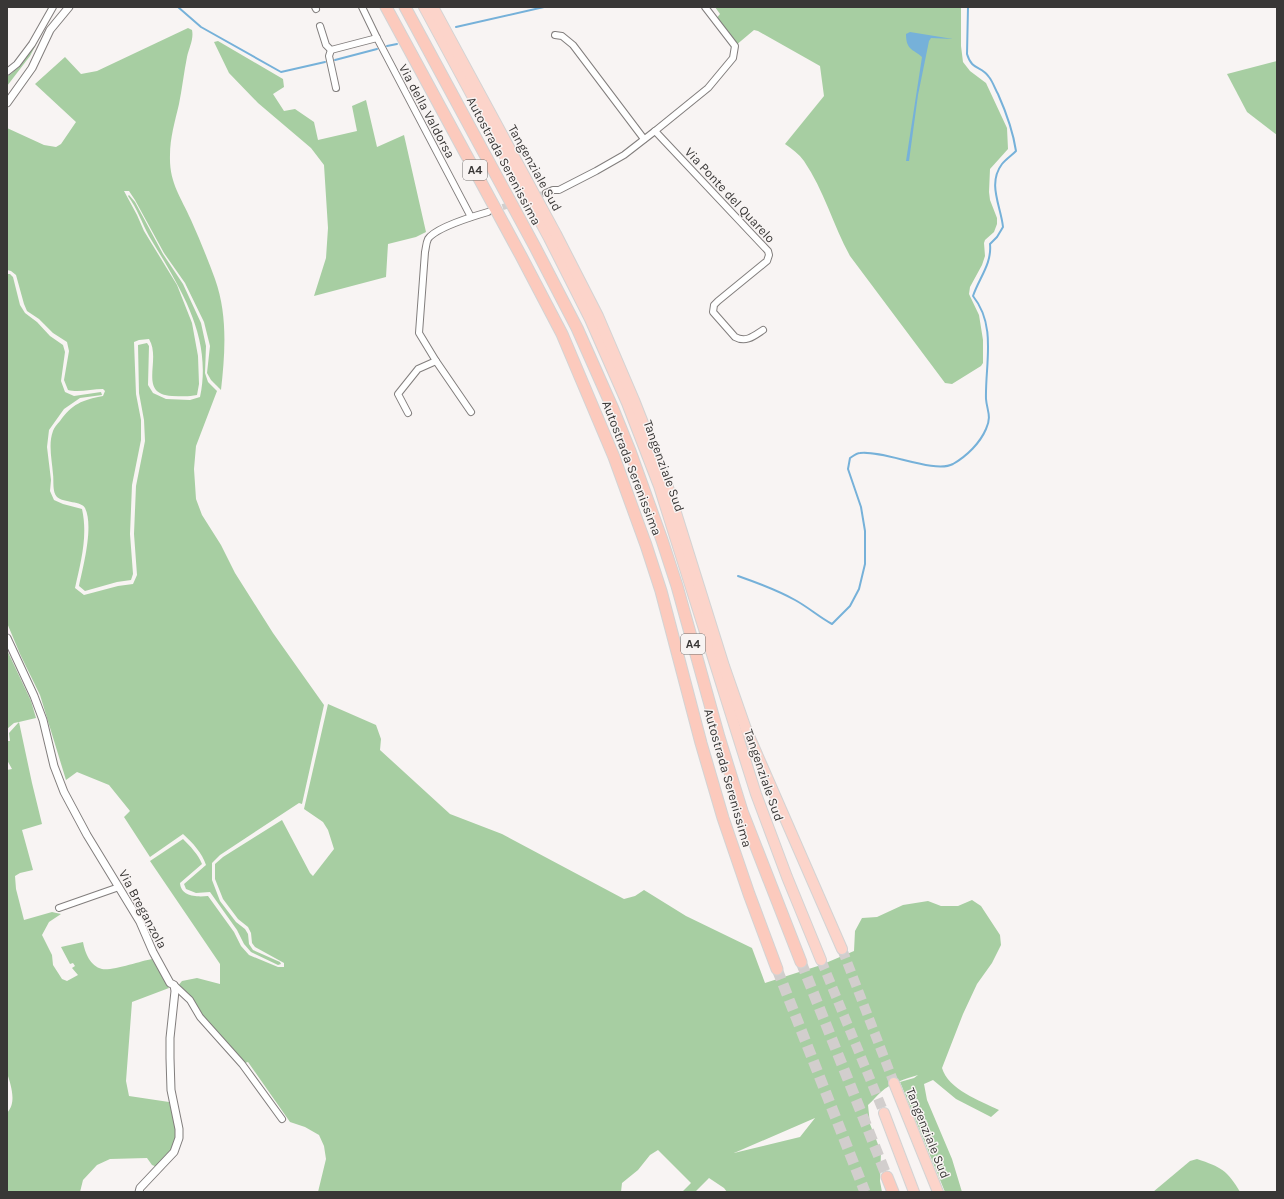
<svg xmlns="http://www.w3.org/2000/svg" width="1284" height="1199" font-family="Karla,sans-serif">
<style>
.green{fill:#a7cea2;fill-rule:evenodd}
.water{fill:#76b1d9}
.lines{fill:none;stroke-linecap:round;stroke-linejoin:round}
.stream{stroke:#76b1d9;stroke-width:2}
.minor-tunnel{stroke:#d2cecd;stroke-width:6;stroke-dasharray:6 3;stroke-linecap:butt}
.trunk-tunnel{stroke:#d2cecd;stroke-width:10;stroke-dasharray:10 5;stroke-linecap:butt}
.motorway-tunnel{stroke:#d2cecd;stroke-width:11;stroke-dasharray:11 5.5;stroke-linecap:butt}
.minor-casing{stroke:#827e7d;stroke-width:8}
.tertiary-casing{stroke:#827e7d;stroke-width:9}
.trunk-casing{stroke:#d3d3d3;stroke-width:12}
.motorway-casing{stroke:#d3d3d3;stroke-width:13}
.minor{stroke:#fff;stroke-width:6}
.tertiary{stroke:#fff;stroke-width:7}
.trunk{stroke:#fcd4ca;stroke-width:10}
.motorway{stroke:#fccabd;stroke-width:11}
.labels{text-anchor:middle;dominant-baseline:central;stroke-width:3;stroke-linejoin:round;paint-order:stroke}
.shield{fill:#f8f4f3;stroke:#72706f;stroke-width:1}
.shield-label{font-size:12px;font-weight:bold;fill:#393736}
.street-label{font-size:13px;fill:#393736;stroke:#f8f4f3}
</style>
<rect width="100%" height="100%" fill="#f8f4f3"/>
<!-- green -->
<g class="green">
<path d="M715 7H961V46L963 62 970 71 986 83 1007 128 1008 149 990 169 989 192 990 200 997 218V224L994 232 985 240 984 243 985 256 982 265 970 287 969 294 979 315 983 340V363L981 366 952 384 945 383 850 256C833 225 824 190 804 161 799 154 792 149 785 144L824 96 820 66 758 31 754 30 735 46 715 20 720 14Z"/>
<path d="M188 28 192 30C194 39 189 48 187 57 184 72 182 89 179 104 175 121 170 138 170 155 169 183 181 197 191 220 200 240 208 260 215 279 228 315 225 354 221 390L211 380 207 373 210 346 204 322 185 283 164 253 135 200 129 191H124L137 215 144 231 177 285 192 323 198 356 199 384 197 395C188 397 181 396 172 396 137 394 162 360 149 339L139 340 134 342 136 394 141 420V440L132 485 130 534 133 574 131 580 117 582 85 591 79 586C83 567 94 526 85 508 82 501 64 503 57 497 52 492 54 481 53 474 52 460 48 444 53 431 54 428 57 424 60 421 72 404 82 400 103 396L105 391 103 389C92 389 78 393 68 390L64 380 69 351 67 342 53 333 39 319 27 311 24 304 16 275 11 271 7 270V128L44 145 56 147 61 144 76 122 35 84 65 57 81 74 97 71Z"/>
<path d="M43 31 30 56 7 86V77L20 66 27 56 33 44Z"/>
<path d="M218 41 283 79 284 87 273 94 284 111 295 109 314 122 318 140 357 131 352 106 366 100 377 147 404 135 426 232 416 237 388 244 386 277 314 296 326 258 328 228 324 165 311 148 258 103 229 73 214 42Z"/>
<path d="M1277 61V135L1247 112 1227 74Z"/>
<path d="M129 195 135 202 163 254 183 284 201 323 206 346 205 373 208 382 217 391 196 446 194 469 196 499 202 515 221 545 235 573 273 633 324 705 302 804 299 803 220 855 212 863V880L220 901 236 922 245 929 248 934 249 944 253 950 280 962 281 964 278 965 251 952 244 944 237 930 210 892 196 893 186 889 184 884 206 865C202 853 193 843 183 834L150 857 124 817 130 811 109 785 77 772 66 780 40 695 20 654 7 623V274H10L13 277 20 305 25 313 37 322 50 336 63 345 65 352 61 381 65 392 74 396 101 392 102 395 80 398 64 409 49 430 47 447 51 480 50 491 54 500 63 504 82 509C88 536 81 561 75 588L84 595 118 586 133 584 137 575 134 534 136 486 145 441 144 420 139 393 138 345 147 343 149 346 148 385 153 393 166 399 190 400 200 397C213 336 179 286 149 236 142 223 137 208 128 196Z"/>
<path d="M7 650 31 701 36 718 19 722 32 783 42 824 22 830 33 870 20 873 15 876 16 889 24 920 52 912 61 914 49 922 42 935 52 955 53 965 62 979 67 981 78 975 72 968 75 966 73 963 70 964 61 947 83 942C85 953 90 966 102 969 112 971 141 961 152 959L169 988 132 1002 126 1081 129 1096 169 1102C173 1117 180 1133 173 1148 170 1155 162 1161 157 1167L152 1165 147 1158 110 1159 97 1165 83 1180 80 1192H7V1113C17 1103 11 1085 7 1073V770L12 769 7 760V741H10L9 733 19 722 14 723 7 729Z"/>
<path d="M328 704 376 725 381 739 380 750 450 814 502 834 624 899 635 896 644 890 686 916 752 948 765 983 821 965 854 951 855 931 862 918 877 917 903 905 928 901 941 906H958L972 900 981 906 1000 935 1001 945 992 963 977 984 963 1014 942 1068C948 1089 980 1101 999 1110L991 1117 956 1099 933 1080 924 1084 927 1100 952 1159 962 1192H945L900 1082 914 1078 918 1075C905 1079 891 1083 881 1092 876 1096 873 1101 868 1105L870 1124 881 1152 880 1181 882 1192H727L724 1188 709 1178 695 1192H682L691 1183 658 1150 650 1155 638 1170 622 1183 621 1192H318L326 1159 324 1146 319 1135 305 1127 290 1122 248 1062 242 1064 177 987 182 981 197 978 220 984V964L150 861 183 839C190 846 198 854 202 864L180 883C181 897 197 897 208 896L234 932 241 946 249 955 278 967H284V963L255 947 252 943 251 933 248 927 238 919 223 899 215 879V864L223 857 282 820 310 873 313 876 334 849 328 830 323 822 304 809ZM815 1118 800 1137 734 1153Z"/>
<path d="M1197 1159C1221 1167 1227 1170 1240 1192H1153L1190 1161Z"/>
</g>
<!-- water -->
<path class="water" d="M910 32 953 39 931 38 929 41 918 95 909 161H906L922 57C913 49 906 50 906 34Z"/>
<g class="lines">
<!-- stream -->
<g class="stream">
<path d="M178 7 201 27 281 72 325 62"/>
<path d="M456 27 544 7"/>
<path d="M387 46 397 44"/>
<path d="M335 60 377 49"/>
<path d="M738 576C758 583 777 590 795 600 808 607 819 617 832 624L850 606 859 589 865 564V531L861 507 848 469 850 458C853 456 857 453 860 453 884 450 934 474 953 464 967 456 980 443 986 429 992 416 987 411 986 399 985 364 997 326 973 296 979 278 992 264 990 244L997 237 1003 227C1001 206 987 184 1002 164 1006 159 1012 155 1016 151 1013 131 1006 112 998 94 995 89 993 82 989 77 981 65 972 71 967 54L968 7"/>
</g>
<!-- minor-tunnel -->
<path class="minor-tunnel" d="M494 210 546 193"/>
<!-- trunk-tunnel -->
<g class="trunk-tunnel">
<path d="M842 949 894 1083"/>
<path d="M821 960 884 1113"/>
</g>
<!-- motorway-tunnel -->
<g class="motorway-tunnel">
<path d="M801 962 887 1177"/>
<path d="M777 969 865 1192"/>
</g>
<!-- minor casing -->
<g class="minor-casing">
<g id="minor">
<path d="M315 7 316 9"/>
<path d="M362 7 377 38 471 217"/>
<path d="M320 26 326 45 331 50 377 38"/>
<path d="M555 35 562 36 573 45 644 139"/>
<path d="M331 50 329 56 336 88"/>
<path d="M7 72 17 64 32 44 53 7"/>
<path d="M655 131 768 251 769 255 767 261 718 301 714 305 713 312 735 337C746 343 754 336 763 330"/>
<path d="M546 193 553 190H559L596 171 624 155 655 131 708 88 733 58 735 46 705 7"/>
<path d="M436 361 471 412"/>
<path d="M408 413 398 394 418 369 436 361 419 333 425 252C426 248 426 243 428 239 435 228 474 216 488 212"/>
<path d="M59 908 119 887"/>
<path d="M174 985 190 1000 200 1017 242 1064 282 1119"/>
</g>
</g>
<!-- tertiary casing -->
<g class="tertiary-casing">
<g id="tertiary">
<path d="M7 103 32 68 50 30 69 7"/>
<path d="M7 638 34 696 43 720 54 766 64 792 87 835 140 922 153 952 170 983 174 985 175 991 170 1038V1058L171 1090 179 1129V1138L174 1152 140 1188 139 1192"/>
</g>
</g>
<!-- trunk casing -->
<g class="trunk-casing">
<g id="trunk">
<path d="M424 7 549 238 590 319 627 403 659 486 756 794 787 877 821 960"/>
<path d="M433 7 556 234 598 316 634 400 667 484 724 666 746 729 842 949"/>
<path d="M894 1083 938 1192"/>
<path d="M884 1113 914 1192"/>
</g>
</g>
<!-- motorway casing -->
<g class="motorway-casing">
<g id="motorway">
<path d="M386 7 520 254 562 334 614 457 646 545 661 591 701 743 723 818 749 894 777 969"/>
<path d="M405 7 535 247 577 328 613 409 630 451 662 540 677 586 719 737 742 811 801 962"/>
<path d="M887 1177 893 1192"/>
</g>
</g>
<!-- minor -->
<use href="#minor" class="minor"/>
<!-- tertiary -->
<use href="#tertiary" class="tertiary"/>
<!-- trunk -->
<use href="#trunk" class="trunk"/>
<!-- motorway -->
<use href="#motorway" class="motorway"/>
</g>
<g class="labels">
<!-- shield labels -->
<g class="shield">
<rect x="463" y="160" width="24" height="20" rx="3"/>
<rect x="681" y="634" width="24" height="20" rx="3"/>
</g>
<g class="shield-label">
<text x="475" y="170">A4</text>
<text x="693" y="644">A4</text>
</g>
<!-- street labels -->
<g class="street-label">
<text transform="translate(427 111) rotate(62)">Via della Valdorsa</text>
<text transform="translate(504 161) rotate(62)">Autostrada Serenissima</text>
<text transform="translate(535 168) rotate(61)">Tangenziale Sud</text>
<text transform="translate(730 195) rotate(47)">Via Ponte del Quarelo</text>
<text transform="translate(664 466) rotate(70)">Tangenziale Sud</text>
<text transform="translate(632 468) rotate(69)">Autostrada Serenissima</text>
<text transform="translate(764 775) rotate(71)">Tangenziale Sud</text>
<text transform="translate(728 778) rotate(74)">Autostrada Serenissima</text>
<text transform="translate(143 909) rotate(62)">Via Breganzola</text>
<text transform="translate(928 1133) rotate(68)">Tangenziale Sud</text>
</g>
</g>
<!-- border -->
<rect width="1284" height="1199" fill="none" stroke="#393736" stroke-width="16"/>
</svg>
